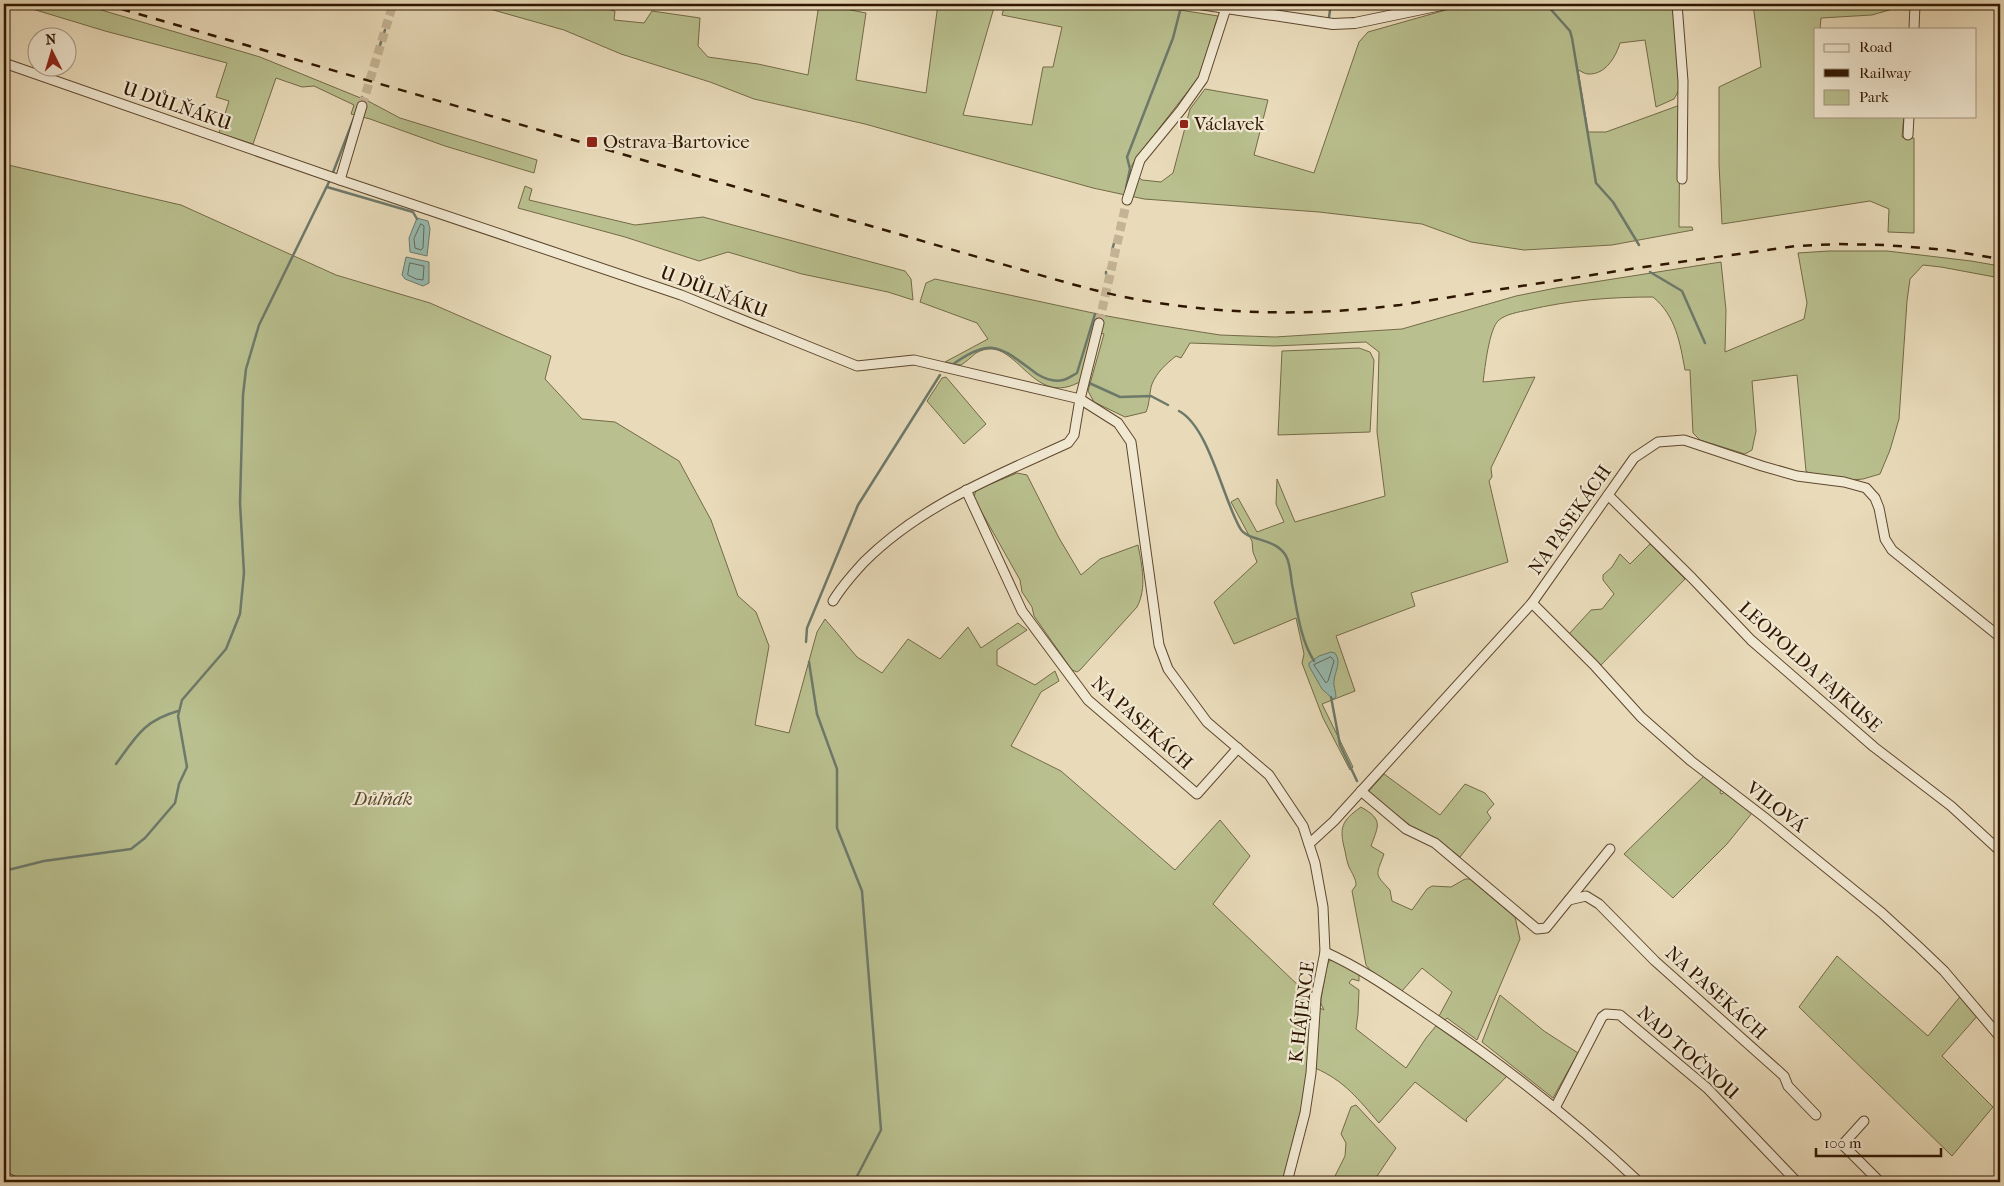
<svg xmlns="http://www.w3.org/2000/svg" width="2004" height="1186" font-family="'IM FELL French Canon',serif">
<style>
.green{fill:#b9bf8e;stroke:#746a47}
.water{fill:#97bbb0;stroke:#6d796a}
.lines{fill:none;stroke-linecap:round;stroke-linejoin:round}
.shore{stroke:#636858;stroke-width:1}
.stream{stroke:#6d796a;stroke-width:2.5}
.minor-tunnel{stroke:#c4b495;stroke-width:9;stroke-dasharray:9 4.5;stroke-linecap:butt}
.minor-casing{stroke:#5e472e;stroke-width:11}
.tertiary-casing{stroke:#5e472e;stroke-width:12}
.minor{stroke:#f1e8d2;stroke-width:9}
.tertiary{stroke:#f1e8d2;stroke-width:10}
.rail{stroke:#2f1600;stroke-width:2.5;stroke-dasharray:9 9;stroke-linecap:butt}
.poi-dot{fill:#8f2418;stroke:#f1e8d2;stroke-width:2}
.labels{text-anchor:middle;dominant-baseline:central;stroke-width:4.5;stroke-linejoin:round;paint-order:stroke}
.street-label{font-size:19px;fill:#2f1600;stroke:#f1e8d2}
.poi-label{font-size:19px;fill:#2f1600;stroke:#f1e8d2;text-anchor:start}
.park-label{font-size:19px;font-style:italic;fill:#58492b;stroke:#f1e8d2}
</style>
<rect width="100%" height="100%" fill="#e9dbba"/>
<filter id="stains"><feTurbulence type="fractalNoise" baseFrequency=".004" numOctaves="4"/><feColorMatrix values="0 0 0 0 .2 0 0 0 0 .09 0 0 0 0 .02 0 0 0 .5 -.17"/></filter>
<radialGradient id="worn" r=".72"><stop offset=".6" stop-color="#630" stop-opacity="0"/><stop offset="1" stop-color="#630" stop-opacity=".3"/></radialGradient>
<!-- green -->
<g class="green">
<path d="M16 4H81L260 57 368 101 400 118 537 160 534 173 445 146 370 119 351 114 354 105 314 86 302 87 276 78 253 144 219 133 229 101 216 97 227 63 105 31Z"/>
<path d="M472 4H590L615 11 614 20 644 23 652 11 700 18 698 46 708 57 758 64 808 75 819 4H836L841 8 866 13 856 80 926 93 938 4H995L963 115 1032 125 1043 67H1053L1062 27 1002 15 1005 4H1142L1218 16 1199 77 1136 158 1130 169 1142 180 1161 182 1173 173 1190 109 1205 89 1268 100 1254 155 1314 173 1359 42 1368 32 1467 4H1675L1680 88 1674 99 1656 107 1645 40 1620 43C1616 56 1606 75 1588 74 1585 74 1581 71 1578 70L1588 132H1606L1680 105 1679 227H1692L1693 230 1612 245 1524 250 1471 242 1422 224 1319 212 1144 199 1093 188 865 124 754 99 710 82 621 54 564 30Z"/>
<path d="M1753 4H1910L1872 15 1821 18 1820 29H1815V116H1904L1902 137 1914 138V233L1888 232 1889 209 1870 201 1722 224 1719 164V87L1761 67Z"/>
<path d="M4 164 181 205 336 275 430 303 551 356 545 379 582 419 615 422 679 461 711 520 738 596 756 612 769 646 755 725 789 733 817 632 825 619 857 657 882 673 908 639 940 659 968 627 981 648 1018 623 1027 630 997 650V665L1035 685 1055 671 1059 681 1041 692 1011 746 1061 771 1175 870 1220 820 1250 856 1213 904 1301 988 1316 997 1311 1073 1287 1182H27L4 1171Z"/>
<path d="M525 186 532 189 529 200 635 225 703 217 905 271 911 279 913 300 888 292 802 274 728 252 699 261 625 237 518 208Z"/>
<path d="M1829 251H1887L1971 261 2000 266V278L1941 267 1923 265 1910 279 1907 301 1899 419 1890 450 1880 474 1863 479 1852 480 1811 475 1806 471 1797 375 1752 381 1756 431 1752 450 1745 454 1700 440 1693 433 1690 370H1685C1680 343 1676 316 1653 297 1611 297 1570 300 1528 310 1519 312 1506 314 1499 320 1489 328 1485 368 1483 382L1535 377 1491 468 1492 477 1489 481 1508 562 1411 593 1415 606 1336 636 1355 691 1322 704 1353 767 1350 770 1323 718 1302 663 1304 654 1296 618 1234 644 1214 602 1257 562 1253 552 1252 541 1231 502 1238 498 1257 532 1284 522 1276 504 1277 479 1295 522 1385 496 1377 432 1379 352 1366 342 1274 346 1190 343 1181 358 1176 356C1166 364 1157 372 1152 384 1149 393 1150 403 1146 412L1125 417 1094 402 1088 391 1104 334 1093 331 1083 380C1030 413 1017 330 976 353 971 357 966 362 961 365L945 362 988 339 977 323 920 302 926 283 935 279 1107 316 1157 325 1220 335 1275 337 1402 329 1516 296 1556 288 1721 262 1726 310 1725 352 1804 319 1807 303 1798 253Z"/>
<path d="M1359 348 1370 352 1374 360 1370 432 1278 435 1282 351Z"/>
<path d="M946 377 986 424 964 444 927 401 942 378Z"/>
<path d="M1017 473 1027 475 1059 538 1081 575 1100 559 1138 545C1142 566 1147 588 1137 607L1080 670 1077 672 1072 670 1034 616 1032 607 1022 592 1020 580 976 502 974 497 976 490Z"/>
<path d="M1650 544 1685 579 1601 665 1569 634 1591 610 1602 609 1614 594 1603 580V575L1612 567 1620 554 1630 564Z"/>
<path d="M1384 774 1440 815 1465 784 1485 793 1494 804 1487 812 1491 818 1460 857 1440 841 1411 826 1368 792Z"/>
<path d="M1705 775 1721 788 1720 793 1722 794 1725 791 1752 813 1727 844 1673 898 1624 854Z"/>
<path d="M1361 807C1384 820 1378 826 1371 846L1384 854C1376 876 1374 873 1390 890L1392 901 1412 910 1427 889 1432 886 1451 887 1465 879H1470L1515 917 1520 939 1477 1040 1447 1018 1444 1021 1439 1016 1452 992 1422 968 1402 991 1370 970 1366 965 1352 891 1356 885C1356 879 1352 873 1349 867 1347 862 1346 856 1345 851 1339 828 1341 821 1361 807Z"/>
<path d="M1837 956 1928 1036 1963 993 1980 1013 1942 1056 1993 1107 1952 1156 1799 1007Z"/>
<path d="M1332 960 1336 961 1359 972V981L1352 979 1349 983 1359 990 1358 1014 1356 1029 1406 1068 1426 1038 1436 1026 1507 1076 1466 1119 1467 1122 1415 1082 1379 1123C1358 1099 1345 1081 1315 1068L1320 1008 1324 1010 1321 1004V999L1327 966 1329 961Z"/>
<path d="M1500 995 1544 1031 1578 1053 1553 1098 1482 1042Z"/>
<path d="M1356 1105 1396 1148 1373 1182H1332L1345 1156 1346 1143 1341 1134 1351 1107Z"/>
</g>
<!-- water -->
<g class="water">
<path d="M417 218 428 221 430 229 427 256 410 252 409 238Z"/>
<path d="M406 257 429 262V283L423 286 405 279 402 275Z"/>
<path d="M1331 652 1335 653C1342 663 1335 670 1334 681 1333 686 1336 691 1336 697L1333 699 1322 689 1309 666V663L1319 656Z"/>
</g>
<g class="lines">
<!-- shore -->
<g class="shore">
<path d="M421 224 424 226 423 248 421 250 415 248 414 239Z"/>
<path d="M410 263 424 266 423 280 416 279 408 275Z"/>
<path d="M1331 657 1334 661 1328 681 1326 683 1314 665Z"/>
</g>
<!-- stream -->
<g class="stream">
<path d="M1546 4 1570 31 1572 38 1596 183 1613 202 1639 245"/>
<path d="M1329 17 1331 4"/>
<path d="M380 45 385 30"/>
<path d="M365 87 366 86"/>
<path d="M360 104 362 97"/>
<path d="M332 175 354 118"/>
<path d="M327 187 413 212 417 219"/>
<path d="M1126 188 1130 169 1127 157 1173 38 1181 7"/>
<path d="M1112 250 1115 240"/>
<path d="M1650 272 1682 291 1705 343"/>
<path d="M1106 274V272"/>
<path d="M952 365C993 335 1001 348 1037 374 1045 379 1054 382 1063 380 1068 379 1073 375 1077 373L1095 314"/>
<path d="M1087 382 1120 397 1151 396 1168 405"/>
<path d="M1179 411C1209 427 1223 499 1240 528 1247 542 1278 537 1287 558 1290 565 1291 576 1292 584 1297 609 1300 639 1314 661"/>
<path d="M806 642 807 628 858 505 940 375"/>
<path d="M809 662 817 714 837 769V828L862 891 881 1130 854 1182"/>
<path d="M1331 697 1340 745 1357 781"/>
<path d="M116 764C136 737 143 721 178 711"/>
<path d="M4 871 44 861 131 849 145 838 175 803 179 784 187 767 178 716 182 700 226 649 240 614 244 573 240 503 243 395 246 369 259 325 329 182"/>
</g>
<!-- minor-tunnel -->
<g class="minor-tunnel">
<path d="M362 106 393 4"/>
<path d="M1099 323 1127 200"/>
</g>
<!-- minor casing -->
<g class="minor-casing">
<g id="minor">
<path d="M1677 4 1683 81 1682 179"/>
<path d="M1914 29 1915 4"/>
<path d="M4 63 340 180 681 295 857 366 914 360 1080 399 1118 423 1131 442 1159 645 1168 669 1207 722 1269 775 1303 826 1315 863 1323 907 1325 952 1316 997 1311 1073 1305 1113 1287 1182"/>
<path d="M1908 135 1909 116"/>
<path d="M340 180 362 106"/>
<path d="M1127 200 1140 160 1181 110 1203 79 1226 8"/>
<path d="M966 490 1022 611 1088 700 1197 794 1238 748"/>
<path d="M1608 495 1692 578 1751 640 1874 747 1951 806 2000 851"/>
<path d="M833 601C842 586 852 575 864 562 921 505 996 476 1068 443L1074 435 1080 399 1099 323"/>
<path d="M1532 603 1594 665 1641 717 1691 761 1764 817 1882 913 1919 947 1944 971 2000 1037"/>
<path d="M1361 791 1406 829 1435 843 1537 929 1546 928 1610 849"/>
<path d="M1309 844 1334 821 1532 603 1634 458 1658 442 1684 440 1762 466 1797 476 1844 482 1866 488 1875 498 1879 508 1885 539 1892 550 2000 637"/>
<path d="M1569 900 1586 896 1599 904 1655 961 1784 1076 1788 1086 1816 1115"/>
<path d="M1325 952C1363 969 1395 992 1429 1015 1503 1065 1574 1120 1639 1182"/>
<path d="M1555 1108 1602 1017 1606 1014 1620 1015 1707 1088 1797 1182"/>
<path d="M1864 1121 1845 1142 1844 1146 1880 1182"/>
<path d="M4 1176 15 1182"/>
</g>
</g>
<!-- tertiary casing -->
<g class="tertiary-casing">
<path id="tertiary" d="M1200 4 1333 24 1355 23 1446 4"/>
</g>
<!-- minor -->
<use href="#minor" class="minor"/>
<!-- tertiary -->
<use href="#tertiary" class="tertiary"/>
<!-- rail -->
<path class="rail" d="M104 4 1026 271C1064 282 1101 293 1140 300 1226 315 1314 316 1400 305L1637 268 1796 246 1839 244 1885 245 1947 250 2000 259"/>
</g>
<!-- markers -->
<g class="poi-dot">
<rect x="1179" y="119" width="10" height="10" rx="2.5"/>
<rect x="586" y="136" width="12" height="12" rx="2.5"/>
</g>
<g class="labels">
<!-- street labels -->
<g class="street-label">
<text transform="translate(177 106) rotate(19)">U DŮLŇÁKU</text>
<text transform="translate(714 292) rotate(21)">U DŮLŇÁKU</text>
<text transform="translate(1570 520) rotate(-55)">NA PASEKÁCH</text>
<text transform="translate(1810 667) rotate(42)">LEOPOLDA FAJKUSE</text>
<text transform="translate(1142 723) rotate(42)">NA PASEKÁCH</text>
<text transform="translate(1776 807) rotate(38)">VILOVÁ</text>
<text transform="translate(1716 993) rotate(42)">NA PASEKÁCH</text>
<text transform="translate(1302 1012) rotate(-83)">K HÁJENCE</text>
<text transform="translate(1688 1053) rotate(42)">NAD TOČNOU</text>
</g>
<!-- poi labels -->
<g class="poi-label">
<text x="1194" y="124">Václavek</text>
<text x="603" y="142">Ostrava-Bartovice</text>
</g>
<!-- park labels -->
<g class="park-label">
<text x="383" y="799">Důlňák</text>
</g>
</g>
<!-- margin -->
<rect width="2004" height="1186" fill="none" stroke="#e9dbba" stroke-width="20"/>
<rect x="5" y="5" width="1994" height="1176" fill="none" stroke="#2f1600" stroke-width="2.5"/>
<rect x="10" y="10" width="1984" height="1166" fill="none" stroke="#2f1600"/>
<!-- legend -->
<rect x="1814" y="28" width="162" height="90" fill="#f1e8d2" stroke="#a3947e"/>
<rect x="1824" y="44" width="25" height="8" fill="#f1e8d2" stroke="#a3947e"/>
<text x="1859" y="52" font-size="15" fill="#2f1600">Road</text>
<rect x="1824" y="69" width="25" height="8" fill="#2f1600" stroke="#a3947e"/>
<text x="1859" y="78" font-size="15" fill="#2f1600">Railway</text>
<rect x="1824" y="90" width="25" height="15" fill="#b9bf8e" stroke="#a3947e"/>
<text x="1859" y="102" font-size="15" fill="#2f1600">Park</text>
<!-- north arrow -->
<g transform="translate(52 52) rotate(355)"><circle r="24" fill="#f1e8d2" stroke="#a3947e"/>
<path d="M0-4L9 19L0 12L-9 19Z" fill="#8f2418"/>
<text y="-8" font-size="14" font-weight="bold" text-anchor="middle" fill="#2f1600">N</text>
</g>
<!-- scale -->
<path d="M1816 1148v8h125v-8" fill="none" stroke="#2f1600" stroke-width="2.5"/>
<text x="1824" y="1148" font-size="15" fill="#2f1600" stroke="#f1e8d2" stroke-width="4" paint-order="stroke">100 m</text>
<rect width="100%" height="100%" filter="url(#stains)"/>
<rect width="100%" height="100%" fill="url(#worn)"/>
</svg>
